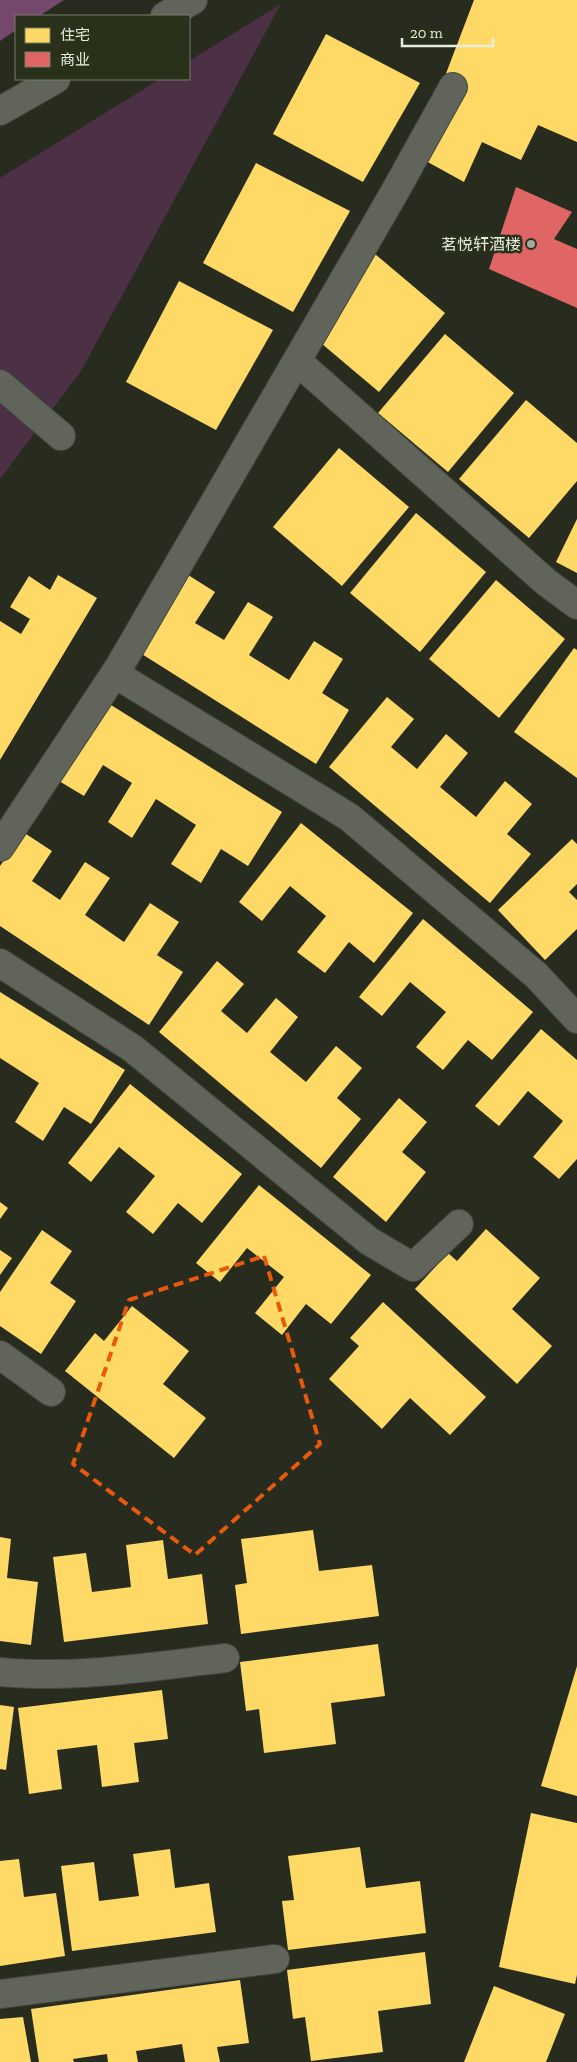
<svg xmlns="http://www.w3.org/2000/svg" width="577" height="2062" font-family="'Zilla Slab','Noto Sans SC',serif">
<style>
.green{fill:#4b3046}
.water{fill:#74496d}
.homes{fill:#ffd966}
.shops{fill:#e06666}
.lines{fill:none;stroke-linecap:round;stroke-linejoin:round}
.minor-casing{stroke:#44473c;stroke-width:30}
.minor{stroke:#60645a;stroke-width:28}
.marked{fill:none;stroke:#e8590c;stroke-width:4;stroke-dasharray:10 6;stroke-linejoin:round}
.poi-dot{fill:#a4a99b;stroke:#2a311a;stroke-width:2}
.labels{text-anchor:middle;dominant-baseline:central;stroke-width:5;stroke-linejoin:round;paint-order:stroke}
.poi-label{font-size:16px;fill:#e7edde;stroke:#2a311a;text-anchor:end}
</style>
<rect width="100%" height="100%" fill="#282c1f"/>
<!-- green -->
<path class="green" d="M281 4 81 371 0 479V178L160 79H189V61Z"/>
<!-- water -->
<path class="water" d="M0 0H64L39 16H16V30L0 41Z"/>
<!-- homes -->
<g class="homes">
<path d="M474 0H577V142L538 125 521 160 482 142 464 182 415 155Z"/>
<path d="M326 34 420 83 363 182 273 134Z"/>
<path d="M256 163 350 211 293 312 203 263Z"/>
<path d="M375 254 445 313 379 392 309 333Z"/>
<path d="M179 281 273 330 216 430 126 382Z"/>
<path d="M445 334 514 393 448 472 378 413Z"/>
<path d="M526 400 577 443V481L529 538 459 479Z"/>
<path d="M339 448 409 507 342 586 273 527Z"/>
<path d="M416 513 486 572 420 652 350 593Z"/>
<path d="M577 519V573L556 562Z"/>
<path d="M185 573 215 592 195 623 224 640 248 602 273 617 249 655 289 680 314 641 343 659 322 693 349 710 316 764 137 651Z"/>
<path d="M58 575 97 598 0 760V621L21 634 30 619 10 607 29 576 50 590Z"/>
<path d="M496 580 565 639 499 718 429 659Z"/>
<path d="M574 648 577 650V778L514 732Z"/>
<path d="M387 697 414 719 391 747 417 769 446 734 468 753 440 787 476 817 505 781 532 804 507 834 531 854 490 903 329 767Z"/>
<path d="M103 700 282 812 248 866 221 849 201 883 171 864 196 825 156 799 132 838 108 822 132 783 103 765 84 796 54 778Z"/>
<path d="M301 823 413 913 374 963 349 942 325 973 297 952 326 916 290 886 262 921 239 902Z"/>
<path d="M23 832 52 851 32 881 60 900 85 862 110 878 85 915 124 942 150 903 179 922 157 955 183 972 149 1025 0 926V866Z"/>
<path d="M572 839 577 844V884L569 892 577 900V929L545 960 498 910Z"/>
<path d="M423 919 533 1012 492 1060 468 1040 443 1070 416 1047 446 1012 410 982 382 1016 359 997Z"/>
<path d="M217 961 244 984 221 1011 247 1033 276 998 298 1017 270 1052 306 1082 336 1046 362 1068 337 1098 361 1119 321 1168 159 1032Z"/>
<path d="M0 992 125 1070 91 1124 64 1107 43 1141 15 1122 39 1083 0 1058Z"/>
<path d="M541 1029 577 1060V1159L559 1179 533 1157 563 1121 528 1091 499 1126 475 1106Z"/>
<path d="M130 1084 242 1174 202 1223 178 1203 153 1234 126 1212 155 1176 119 1147 91 1182 68 1163Z"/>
<path d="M399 1098 427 1122 402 1152 426 1172 386 1222 333 1177Z"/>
<path d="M259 1185 371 1275 331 1324 306 1304 282 1335 255 1313 284 1277 247 1248 220 1282 196 1263Z"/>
<path d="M0 1202 8 1208 0 1219Z"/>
<path d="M486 1229 540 1278 512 1309 552 1346 517 1384 415 1289 448 1253 457 1261Z"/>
<path d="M42 1230 72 1251 50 1283 76 1301 41 1354 0 1326V1292Z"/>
<path d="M0 1250 12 1258 0 1275Z"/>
<path d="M383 1302 486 1397 450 1435 410 1398 382 1429 329 1379 359 1346 350 1338Z"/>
<path d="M132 1306 189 1351 163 1384 206 1418 174 1458 65 1371 95 1333 104 1341Z"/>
<path d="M313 1530 319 1571 372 1565 379 1616 241 1634 235 1585 247 1583 241 1539Z"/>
<path d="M0 1537 11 1539 7 1578 38 1582 31 1645 0 1641Z"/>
<path d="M163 1540 168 1579 202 1574 208 1624 64 1642 53 1557 86 1553 92 1592 131 1587 126 1545Z"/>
<path d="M378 1644 385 1696 331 1703 336 1744 264 1753 259 1709 246 1711 240 1662Z"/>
<path d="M577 1666V1796L541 1786Z"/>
<path d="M162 1690 168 1739 134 1743 139 1782 102 1787 97 1745 57 1750 62 1789 29 1794 18 1708Z"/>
<path d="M0 1705 14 1707 6 1770 0 1769Z"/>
<path d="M531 1813 577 1823V1975L575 1984 499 1967Z"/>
<path d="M360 1847 366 1888 420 1881 426 1933 288 1950 282 1901 294 1900 288 1856Z"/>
<path d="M170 1849 175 1888 209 1883 216 1932 72 1951 61 1866 94 1862 99 1901 139 1896 133 1854Z"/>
<path d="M19 1859 24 1897 56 1893 65 1956 0 1966V1861Z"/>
<path d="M425 1952 431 2004 378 2011 383 2052 311 2061 305 2017 293 2019 287 1970Z"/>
<path d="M240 1980 249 2043 217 2047 220 2062H185L182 2044 136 2051 138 2062H108L107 2054 73 2059 74 2062H39L31 2009Z"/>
<path d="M494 1986 565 2014 546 2062H464Z"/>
<path d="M23 2017 31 2062H0V2019Z"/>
</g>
<!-- shops -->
<path class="shops" d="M516 187 572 212 554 239 577 249V308L489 269Z"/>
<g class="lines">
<!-- minor casing -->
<g class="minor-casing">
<g id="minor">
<path d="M165 16 193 0"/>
<path d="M0 111 56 79"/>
<path d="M297 361 546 582 577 605"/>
<path d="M0 384 61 436"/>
<path d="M115 674 349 817 536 975 577 1019"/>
<path d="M0 847 119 667 393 195 453 87"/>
<path d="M0 963 132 1048 369 1241 413 1267 459 1224"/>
<path d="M0 1355 51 1392"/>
<path d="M0 1672C74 1679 151 1667 225 1658"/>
<path d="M0 1994 275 1959"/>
</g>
</g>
<!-- minor -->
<use href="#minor" class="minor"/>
</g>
<!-- marked area -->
<path class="marked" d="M264 1256 320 1444 195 1555 73 1464 129 1300Z"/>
<!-- markers -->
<circle class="poi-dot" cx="531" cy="244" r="5"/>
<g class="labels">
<!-- poi labels -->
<g class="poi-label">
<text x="521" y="244">茗悦轩酒楼</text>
</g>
</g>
<!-- legend -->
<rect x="15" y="15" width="175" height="65" fill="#2a311a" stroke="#767c68"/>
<rect x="25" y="28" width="25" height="15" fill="#ffd966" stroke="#767c68"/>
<text x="60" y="40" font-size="15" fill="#e7edde">住宅</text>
<rect x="25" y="52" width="25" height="15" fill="#e06666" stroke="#767c68"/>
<text x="60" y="65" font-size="15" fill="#e7edde">商业</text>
<!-- scale -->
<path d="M402 38v8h91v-8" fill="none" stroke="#e7edde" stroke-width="2.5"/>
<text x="410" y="38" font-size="15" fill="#e7edde" stroke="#2a311a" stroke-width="4" paint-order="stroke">20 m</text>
</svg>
